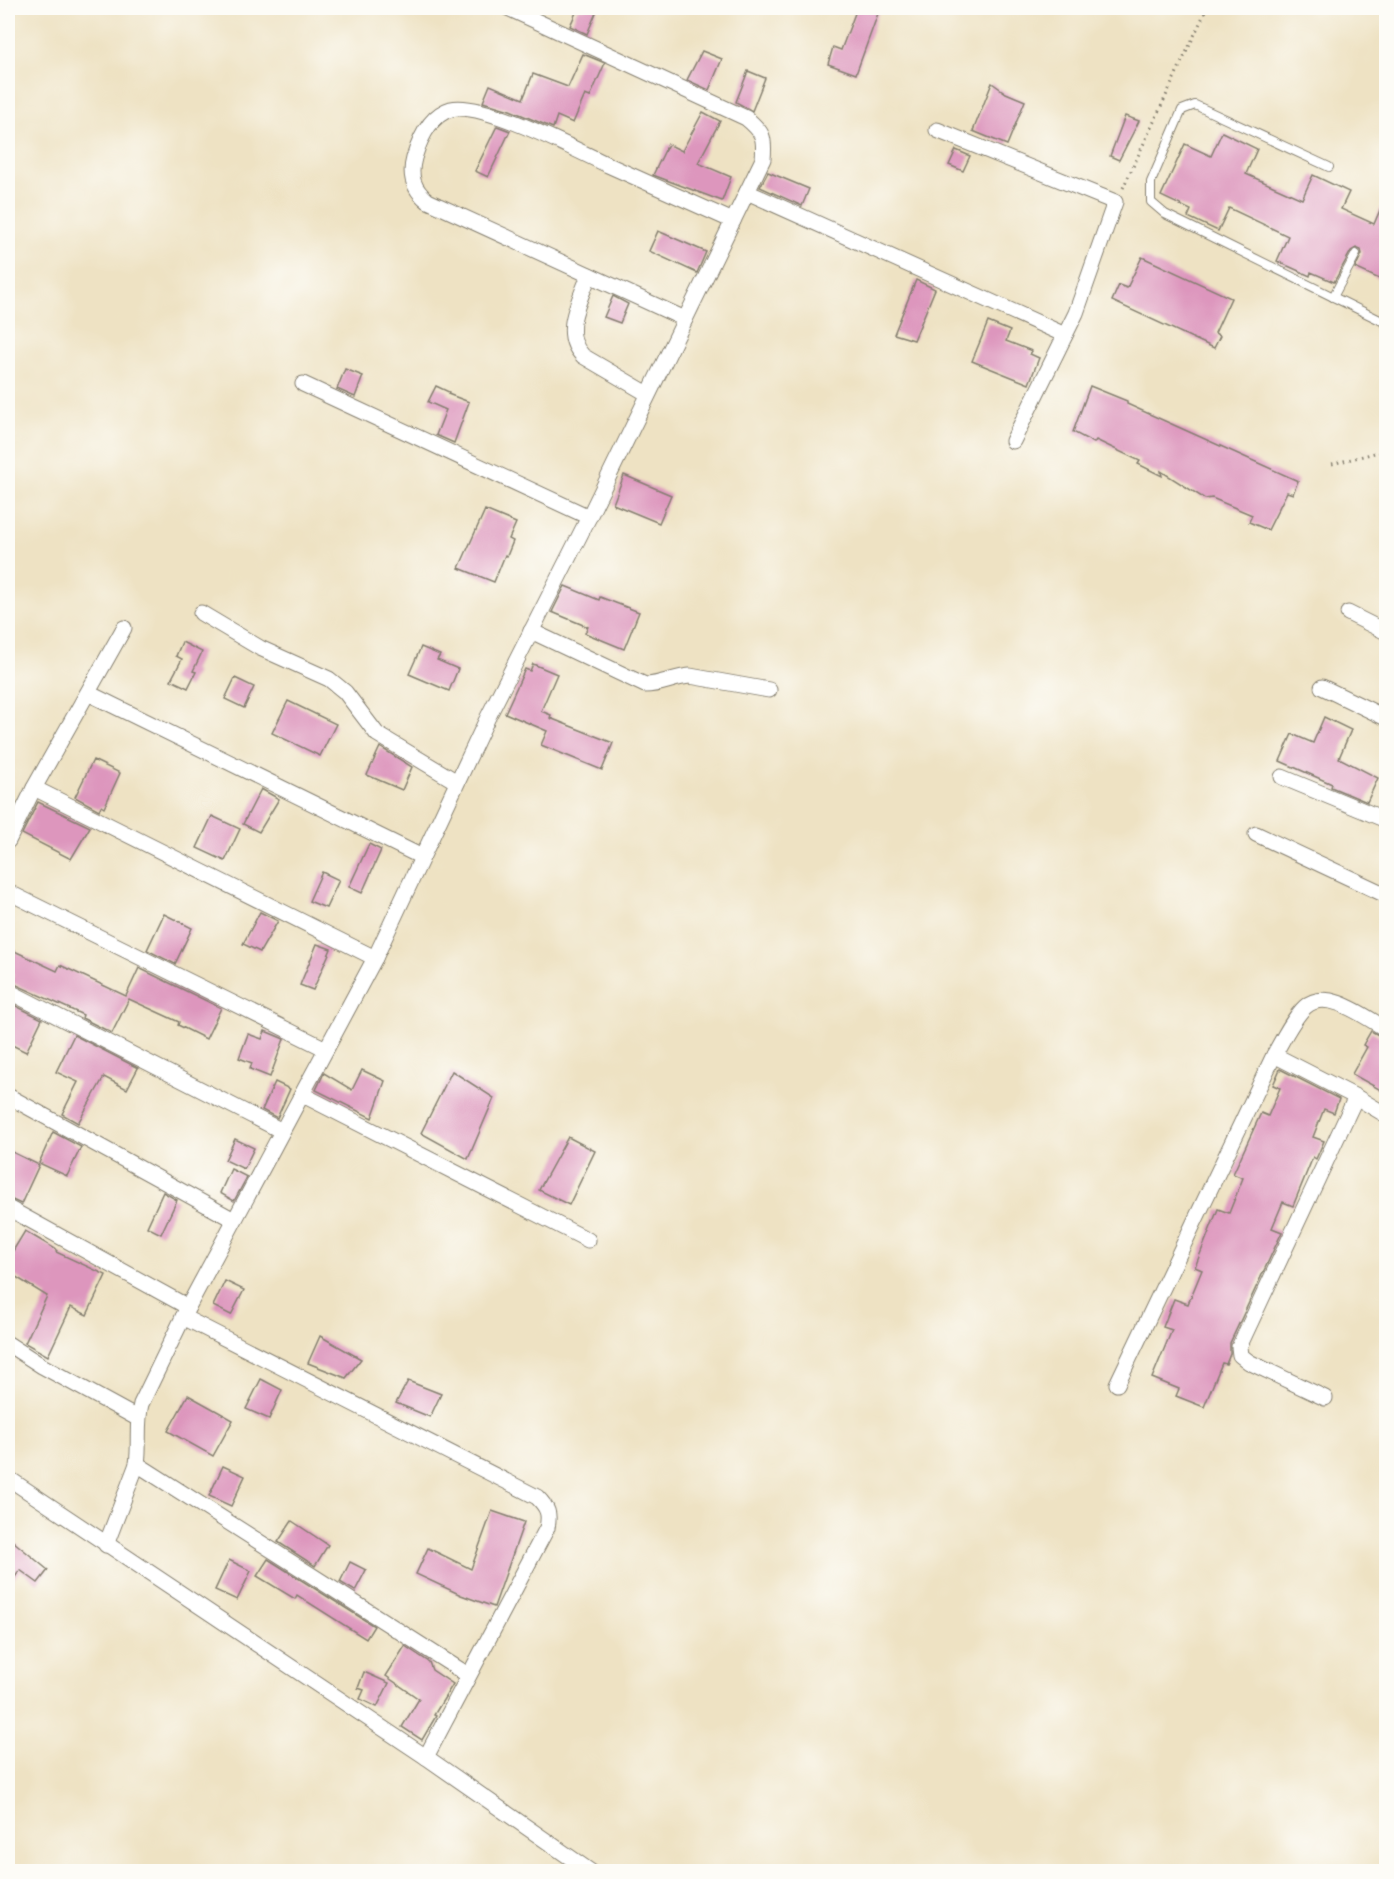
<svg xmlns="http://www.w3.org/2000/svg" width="1394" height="1879" font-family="'Comic Neue',sans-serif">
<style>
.building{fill:#dd96bd}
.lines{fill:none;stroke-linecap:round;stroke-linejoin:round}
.lane-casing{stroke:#857f70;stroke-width:10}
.street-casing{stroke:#857f70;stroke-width:17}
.path{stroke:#857f70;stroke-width:3;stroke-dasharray:1.5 4.5;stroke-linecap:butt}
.lane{stroke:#fff;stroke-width:8}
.street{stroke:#fff;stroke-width:15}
</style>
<rect width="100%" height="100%" fill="#fdfcf7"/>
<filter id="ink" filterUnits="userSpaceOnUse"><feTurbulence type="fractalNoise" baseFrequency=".0167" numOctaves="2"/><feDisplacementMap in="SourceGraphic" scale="12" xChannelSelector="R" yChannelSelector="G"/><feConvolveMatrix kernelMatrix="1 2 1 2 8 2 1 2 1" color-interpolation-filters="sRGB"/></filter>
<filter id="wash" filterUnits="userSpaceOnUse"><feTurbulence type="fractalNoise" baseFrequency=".008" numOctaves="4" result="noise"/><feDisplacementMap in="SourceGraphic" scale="24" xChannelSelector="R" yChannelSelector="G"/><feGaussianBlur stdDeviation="1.35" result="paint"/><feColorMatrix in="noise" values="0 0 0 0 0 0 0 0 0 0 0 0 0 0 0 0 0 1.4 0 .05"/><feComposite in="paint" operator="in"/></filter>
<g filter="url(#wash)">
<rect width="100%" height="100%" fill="#eee2c3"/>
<g id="blocks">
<!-- building -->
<g class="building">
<path d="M578 8H598L587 34 570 26Z"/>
<path d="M857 8H880L856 74 828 64 833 47 841 50Z"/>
<path d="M702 51 722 59 709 90 687 80Z"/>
<path d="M583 54 605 63 590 97 585 95 573 123 557 116 553 128 510 110 483 102 490 85 523 99 533 74 568 87Z"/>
<path d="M748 71 765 78 752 111 736 102Z"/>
<path d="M992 83 1006 93 1025 101 1007 145 973 131Z"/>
<path d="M703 112 720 121 698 163 731 177 722 201 653 175 668 144 682 151Z"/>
<path d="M1125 116 1139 121 1119 160 1110 156Z"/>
<path d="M497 126 510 131 488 177 475 171Z"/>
<path d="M1222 132 1257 149 1246 174 1302 199 1313 175 1349 192 1341 209 1374 224 1386 196V282L1355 268 1362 254 1361 250 1356 248 1351 251 1334 282 1311 272 1310 276 1277 261 1288 236 1229 208 1218 231 1188 217 1191 210 1161 196 1185 144 1211 156Z"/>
<path d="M956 150 970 156 963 171 949 165Z"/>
<path d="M768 172 809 189 802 206 760 187Z"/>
<path d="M658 231 706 252 697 273 649 251Z"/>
<path d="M1142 257 1231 298 1215 333 1220 336 1214 348 1112 301 1119 285 1127 288Z"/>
<path d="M916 280 935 289 914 340 894 334Z"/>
<path d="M613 296 628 304 620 323 604 317Z"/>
<path d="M988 322 1010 331 1006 341 1032 351 1030 354 1039 358 1029 384 972 361Z"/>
<path d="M345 369 363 376 355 397 337 389Z"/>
<path d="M436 386 449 392 448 394 469 402 454 443 436 435 446 410 428 402Z"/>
<path d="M1090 386 1127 401V404L1298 481 1293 494 1287 492 1268 530 1249 522 1252 515 1212 498 1205 499 1161 471 1162 476 1138 464 1140 461 1096 440 1094 443 1073 432Z"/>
<path d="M624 475 671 495 659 523 613 504Z"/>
<path d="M485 510 516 523 509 539 513 541 507 556 505 555 494 582 459 568Z"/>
<path d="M565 586 599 600 600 597 639 612 624 649 585 633 588 627 552 612Z"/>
<path d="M182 642 202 652 193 671 196 672 188 688 171 680 182 659 176 656Z"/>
<path d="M421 647 440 655 437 660 458 669 449 691 409 674Z"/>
<path d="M533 664 557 674 541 711 551 715 550 718 613 743 602 770 541 745 547 731 505 713 525 669 530 671Z"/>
<path d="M235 678 254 687 244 708 225 699Z"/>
<path d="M288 701 336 724 320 756 272 733Z"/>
<path d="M1324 717 1351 730 1339 758 1378 778 1367 802 1331 787 1332 784 1280 761 1292 734 1313 743Z"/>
<path d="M380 747 412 767 402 790 367 775Z"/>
<path d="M93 760 120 773 104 808 101 806 99 810 75 797Z"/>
<path d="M261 789 279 799 259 832 243 824Z"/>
<path d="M38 802 90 827 71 859 22 834Z"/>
<path d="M212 816 240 829 225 861 197 848Z"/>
<path d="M369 844 381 850 362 893 349 887Z"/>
<path d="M322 872 339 880 326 908 309 901Z"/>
<path d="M260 912 278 921 260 952 243 944Z"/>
<path d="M164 914 192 928 175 964 147 950Z"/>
<path d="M317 944 331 949 313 990 300 985Z"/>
<path d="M8 948 57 971 60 965 126 996 139 968 221 1008 206 1039 178 1025 179 1022 129 999 112 1033 82 1018 83 1015 10 982 14 974 8 971Z"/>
<path d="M8 1002 42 1019 26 1052 8 1043Z"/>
<path d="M265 1031 284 1039 270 1077 250 1069 252 1063 239 1058 248 1034 262 1039Z"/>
<path d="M1371 1031 1386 1039V1093L1352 1074 1367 1047 1363 1045Z"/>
<path d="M74 1035 138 1068 127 1089 104 1077 78 1123 62 1114 78 1082 56 1072Z"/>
<path d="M1280 1069 1339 1099 1334 1113 1324 1109 1313 1137 1324 1141 1316 1159 1313 1157 1293 1206 1283 1202 1272 1228 1282 1232 1230 1343V1354L1226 1364 1222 1363 1204 1407 1176 1396 1179 1389 1152 1378 1172 1330 1163 1327 1174 1299 1188 1304 1202 1270 1195 1267 1218 1209 1229 1213 1243 1178 1233 1174 1261 1113 1268 1116 1280 1088 1273 1085Z"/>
<path d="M362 1070 385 1081 372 1118 316 1090 324 1073 352 1090Z"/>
<path d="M452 1071 494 1098 468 1159 421 1133Z"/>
<path d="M275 1082 290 1089 277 1118 262 1110Z"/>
<path d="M53 1132 81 1147 67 1176 39 1163Z"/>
<path d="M568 1137 595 1151 569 1205 539 1190Z"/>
<path d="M235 1139 254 1148 244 1169 225 1160Z"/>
<path d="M8 1150 39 1165 21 1204 8 1198Z"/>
<path d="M231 1169 247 1177 234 1201 220 1193Z"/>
<path d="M163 1192 177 1200 161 1234 147 1227Z"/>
<path d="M25 1231 57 1250 56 1252 106 1275 87 1315 71 1307 48 1356 25 1343 47 1296 8 1272V1259Z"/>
<path d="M225 1281 244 1290 231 1315 213 1306Z"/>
<path d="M320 1336 361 1359 346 1378 308 1363Z"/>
<path d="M261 1379 282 1390 269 1419 246 1409Z"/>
<path d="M408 1381 441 1394 430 1417 396 1403Z"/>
<path d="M188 1395 233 1420 213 1456 168 1431Z"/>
<path d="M223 1466 245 1476 231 1506 209 1496Z"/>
<path d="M492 1511 524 1522 494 1607 461 1595 416 1574 428 1548 471 1569Z"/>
<path d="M292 1521 328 1545 315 1566 278 1542Z"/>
<path d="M8 1537 48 1570 38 1583 20 1570 8 1587Z"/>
<path d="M268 1559 374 1626 366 1639 297 1595 295 1599 257 1576Z"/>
<path d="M229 1560 251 1571 237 1600 215 1590Z"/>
<path d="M350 1562 366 1570 355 1591 340 1582Z"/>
<path d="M405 1646 429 1662 432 1670 453 1684 434 1715 436 1716 422 1740 402 1727 419 1699 386 1676Z"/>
<path d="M364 1672 389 1683 377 1707 360 1699 364 1690 358 1688Z"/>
</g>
</g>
</g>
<g filter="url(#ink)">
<use href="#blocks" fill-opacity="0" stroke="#857f70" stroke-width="1.5"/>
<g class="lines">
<!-- lane casing -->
<g class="lane-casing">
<g id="lane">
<path d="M1329 167 1195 105 1182 110 1151 182V202L1165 214 1386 323"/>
<path d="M1333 297 1356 254"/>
</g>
</g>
<!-- street casing -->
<g class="street-casing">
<g id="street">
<path d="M937 130 1115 202 1076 313 1013 441"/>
<path d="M747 192 1065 335"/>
<path d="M589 275C580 301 560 333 583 356L648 394"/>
<path d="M685 319 428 201C413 189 409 176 414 158 420 138 430 115 451 109 483 101 576 150 608 165 650 184 691 202 733 221"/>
<path d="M303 384 589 517"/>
<path d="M201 613 260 648 329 679 345 692 377 734 457 782"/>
<path d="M1348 613 1386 632"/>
<path d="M531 631 645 685C661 685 674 677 690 676L769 690"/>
<path d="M1322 687 1386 718"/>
<path d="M88 693 422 857"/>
<path d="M1282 777 1386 820"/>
<path d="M34 788 375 958"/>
<path d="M1256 834 1386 895"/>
<path d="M8 841 34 788 124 628"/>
<path d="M8 892 326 1049"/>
<path d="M8 991 282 1131"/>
<path d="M1274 1055 1356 1097 1386 1115"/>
<path d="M303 1095 588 1240"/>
<path d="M8 1096 234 1220"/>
<path d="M8 1208 188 1307"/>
<path d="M183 1317 537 1497C548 1508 550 1514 547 1528L426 1757"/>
<path d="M8 1344 42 1366 137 1418"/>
<path d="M1117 1384 1274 1055C1282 1041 1293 1018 1305 1007 1327 987 1365 1017 1386 1029"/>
<path d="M1325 1398 1249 1362 1240 1355 1239 1347 1356 1097"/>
<path d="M137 1464 468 1675"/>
<path d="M8 1478 426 1757 591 1872"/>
<path d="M106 1545 137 1464C140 1444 136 1424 141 1404L188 1307 375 958 488 717 589 517 763 159C765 137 763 132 746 118L508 8"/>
</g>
</g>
<!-- path -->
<g class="path">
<path d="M1123 188 1207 8"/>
<path d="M1332 464 1386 450"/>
</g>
<!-- lane -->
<use href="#lane" class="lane"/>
<!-- street -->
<use href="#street" class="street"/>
</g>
</g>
<!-- margin -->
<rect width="1394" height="1879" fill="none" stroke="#fdfcf7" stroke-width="30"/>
</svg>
